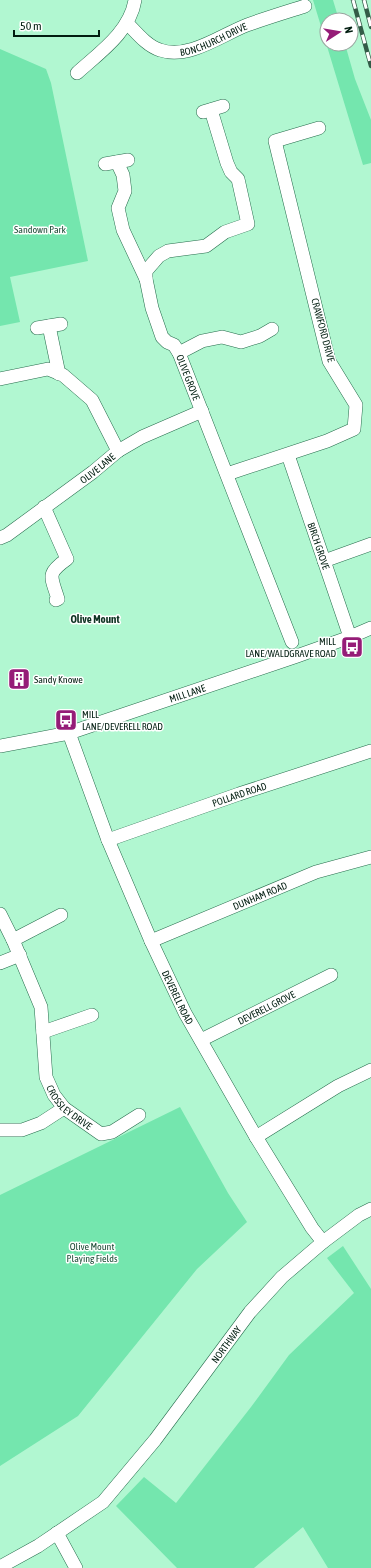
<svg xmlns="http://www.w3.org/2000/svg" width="371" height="1568" font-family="'Asap Condensed',sans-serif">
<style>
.green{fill:#74e6ae}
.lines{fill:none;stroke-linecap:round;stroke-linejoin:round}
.minor-casing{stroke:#266c4c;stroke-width:14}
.minor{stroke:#fff;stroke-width:13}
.rail-casing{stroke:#335b47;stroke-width:4.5}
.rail{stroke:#fff;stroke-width:3;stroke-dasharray:9;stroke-linecap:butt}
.labels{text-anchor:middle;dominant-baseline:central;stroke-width:3;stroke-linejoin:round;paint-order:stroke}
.street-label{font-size:10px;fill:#011d10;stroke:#fff}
.park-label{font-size:10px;fill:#1c4b35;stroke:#fff}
.poi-label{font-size:10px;fill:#011d10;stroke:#fff;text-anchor:start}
.neighbourhood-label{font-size:11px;font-weight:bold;fill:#0f3423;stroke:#fff}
</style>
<rect width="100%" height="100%" fill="#b1f7d1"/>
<!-- green -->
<g class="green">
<path d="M313 0H333L339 20H327V44H345L355 79 371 120V163L363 165Z"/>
<path d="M0 49 46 69 51 83 88 261 10 277 20 322 0 326Z"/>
<path d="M180 1107 228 1193 247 1222 197 1269 78 1416 0 1466V1195Z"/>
<path d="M343 1246 371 1289V1568H328L303 1527 254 1568H177L116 1506 144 1477 176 1503 251 1407 289 1355 354 1293 327 1258Z"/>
</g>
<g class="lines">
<!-- minor casing -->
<g class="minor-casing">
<g id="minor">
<path id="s1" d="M127 23C137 33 147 46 160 50 189 60 221 35 247 25 266 18 286 12 305 6"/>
<path d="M77 73C99 53 130 32 135 0"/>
<path id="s2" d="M211 110 227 163 231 172 238 179 248 224 225 232 206 246 168 251 159 256 146 271V279L152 308 162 337 167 342 174 345 179 353 292 642"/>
<path d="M203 112 223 106"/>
<path d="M117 162 123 175 125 191 118 208 123 230 146 279"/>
<path d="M105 164 128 160"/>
<path d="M49 326 59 374"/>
<path d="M37 328 61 324"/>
<path d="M179 353 202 341 222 337 241 342 260 336 272 329"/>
<path d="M0 379 48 369 63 375 92 400 118 451"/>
<path id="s3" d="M288 455 350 637"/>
<path d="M227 474 327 441 354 429 356 405 329 361 275 141 319 128"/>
<path d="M44 507 67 559C46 574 51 576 58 599L56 600"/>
<path id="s4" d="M0 538 7 535 93 472 118 451 142 437 202 411"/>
<path d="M324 561 371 544"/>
<path id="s5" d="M69 733 108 840 151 941 185 1013 256 1137 312 1228 323 1242"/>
<path id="s6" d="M0 746 69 733 297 656 350 637 371 628"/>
<path id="s7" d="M108 840 239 794 371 751"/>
<path id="s8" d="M0 914 13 940 41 1007 46 1077 54 1095 64 1108 101 1134 112 1132 139 1115"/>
<path d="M13 940 61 915"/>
<path id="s9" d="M151 941 316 872 371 857"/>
<path d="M0 963 20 955"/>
<path d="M43 1032 92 1015"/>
<path id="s10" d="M201 1040 331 975"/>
<path d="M0 1130H22L41 1123 64 1108"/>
<path d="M256 1137 338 1086 371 1070"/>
<path d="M57 1533 76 1568"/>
<path id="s11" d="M0 1567 38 1546 103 1502 155 1440 250 1312 282 1277 323 1242 359 1215 371 1209"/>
</g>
</g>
<!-- minor -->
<use href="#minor" class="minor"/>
<!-- rail casing -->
<g class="rail-casing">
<g id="rail">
<path d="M353 0 371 66"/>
<path d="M364 0 371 27"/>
</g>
</g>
<!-- rail -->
<use href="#rail" class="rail"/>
</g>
<!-- icons -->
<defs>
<g id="bus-square" transform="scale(1.15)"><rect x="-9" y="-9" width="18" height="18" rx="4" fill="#951c77" stroke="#fff"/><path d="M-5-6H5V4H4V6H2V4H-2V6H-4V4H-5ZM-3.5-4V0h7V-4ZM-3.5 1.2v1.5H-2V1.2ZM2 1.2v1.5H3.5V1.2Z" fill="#fff"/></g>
<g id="building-square" transform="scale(1.15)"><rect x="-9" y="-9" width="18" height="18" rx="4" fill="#951c77" stroke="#fff"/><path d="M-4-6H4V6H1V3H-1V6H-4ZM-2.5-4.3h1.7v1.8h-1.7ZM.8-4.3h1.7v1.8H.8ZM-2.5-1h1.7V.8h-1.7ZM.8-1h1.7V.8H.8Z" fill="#fff"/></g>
</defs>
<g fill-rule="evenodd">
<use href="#bus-square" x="352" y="647"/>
<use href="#building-square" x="19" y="679"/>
<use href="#bus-square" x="66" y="720"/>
</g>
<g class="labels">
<!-- street labels -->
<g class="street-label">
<text stroke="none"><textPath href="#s1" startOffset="99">BONCHURCH DRIVE</textPath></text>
<text transform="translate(323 330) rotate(75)">CRAWFORD DRIVE</text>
<text stroke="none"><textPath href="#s2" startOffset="356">OLIVE GROVE</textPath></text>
<text stroke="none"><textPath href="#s4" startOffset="120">OLIVE LANE</textPath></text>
<text stroke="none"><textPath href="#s3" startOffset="96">BIRCH GROVE</textPath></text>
<text stroke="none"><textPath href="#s6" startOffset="195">MILL LANE</textPath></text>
<text stroke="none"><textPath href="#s7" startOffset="139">POLLARD ROAD</textPath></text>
<text stroke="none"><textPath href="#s9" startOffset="118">DUNHAM ROAD</textPath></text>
<text stroke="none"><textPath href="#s5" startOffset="286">DEVERELL ROAD</textPath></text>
<text stroke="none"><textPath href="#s10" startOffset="73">DEVERELL GROVE</textPath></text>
<text stroke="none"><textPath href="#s8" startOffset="211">CROSSLEY DRIVE</textPath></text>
<text stroke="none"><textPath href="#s11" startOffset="322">NORTHWAY</textPath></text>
</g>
<!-- park labels -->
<g class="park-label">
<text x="40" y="229">Sandown Park</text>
<text x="92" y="1246">Olive Mount<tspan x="92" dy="12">Playing Fields</tspan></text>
</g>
<!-- poi labels -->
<g class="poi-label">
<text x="336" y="641" text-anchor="end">MILL<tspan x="336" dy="12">LANE/WALDGRAVE ROAD</tspan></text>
<text x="34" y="679">Sandy Knowe</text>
<text x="82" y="714">MILL<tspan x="82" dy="12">LANE/DEVERELL ROAD</tspan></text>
</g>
<!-- neighbourhood labels -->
<g class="neighbourhood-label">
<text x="95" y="619">Olive Mount</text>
</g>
</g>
<!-- north arrow -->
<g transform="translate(339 32) rotate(78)"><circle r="19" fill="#ffffff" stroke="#99a59f"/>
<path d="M0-3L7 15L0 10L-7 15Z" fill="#951c77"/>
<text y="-6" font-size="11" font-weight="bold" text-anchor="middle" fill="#011d10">N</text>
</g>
<!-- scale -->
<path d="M14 30v6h85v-6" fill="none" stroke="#011d10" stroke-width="2"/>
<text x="20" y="30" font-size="12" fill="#011d10" stroke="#ffffff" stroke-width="3" paint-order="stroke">50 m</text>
</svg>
